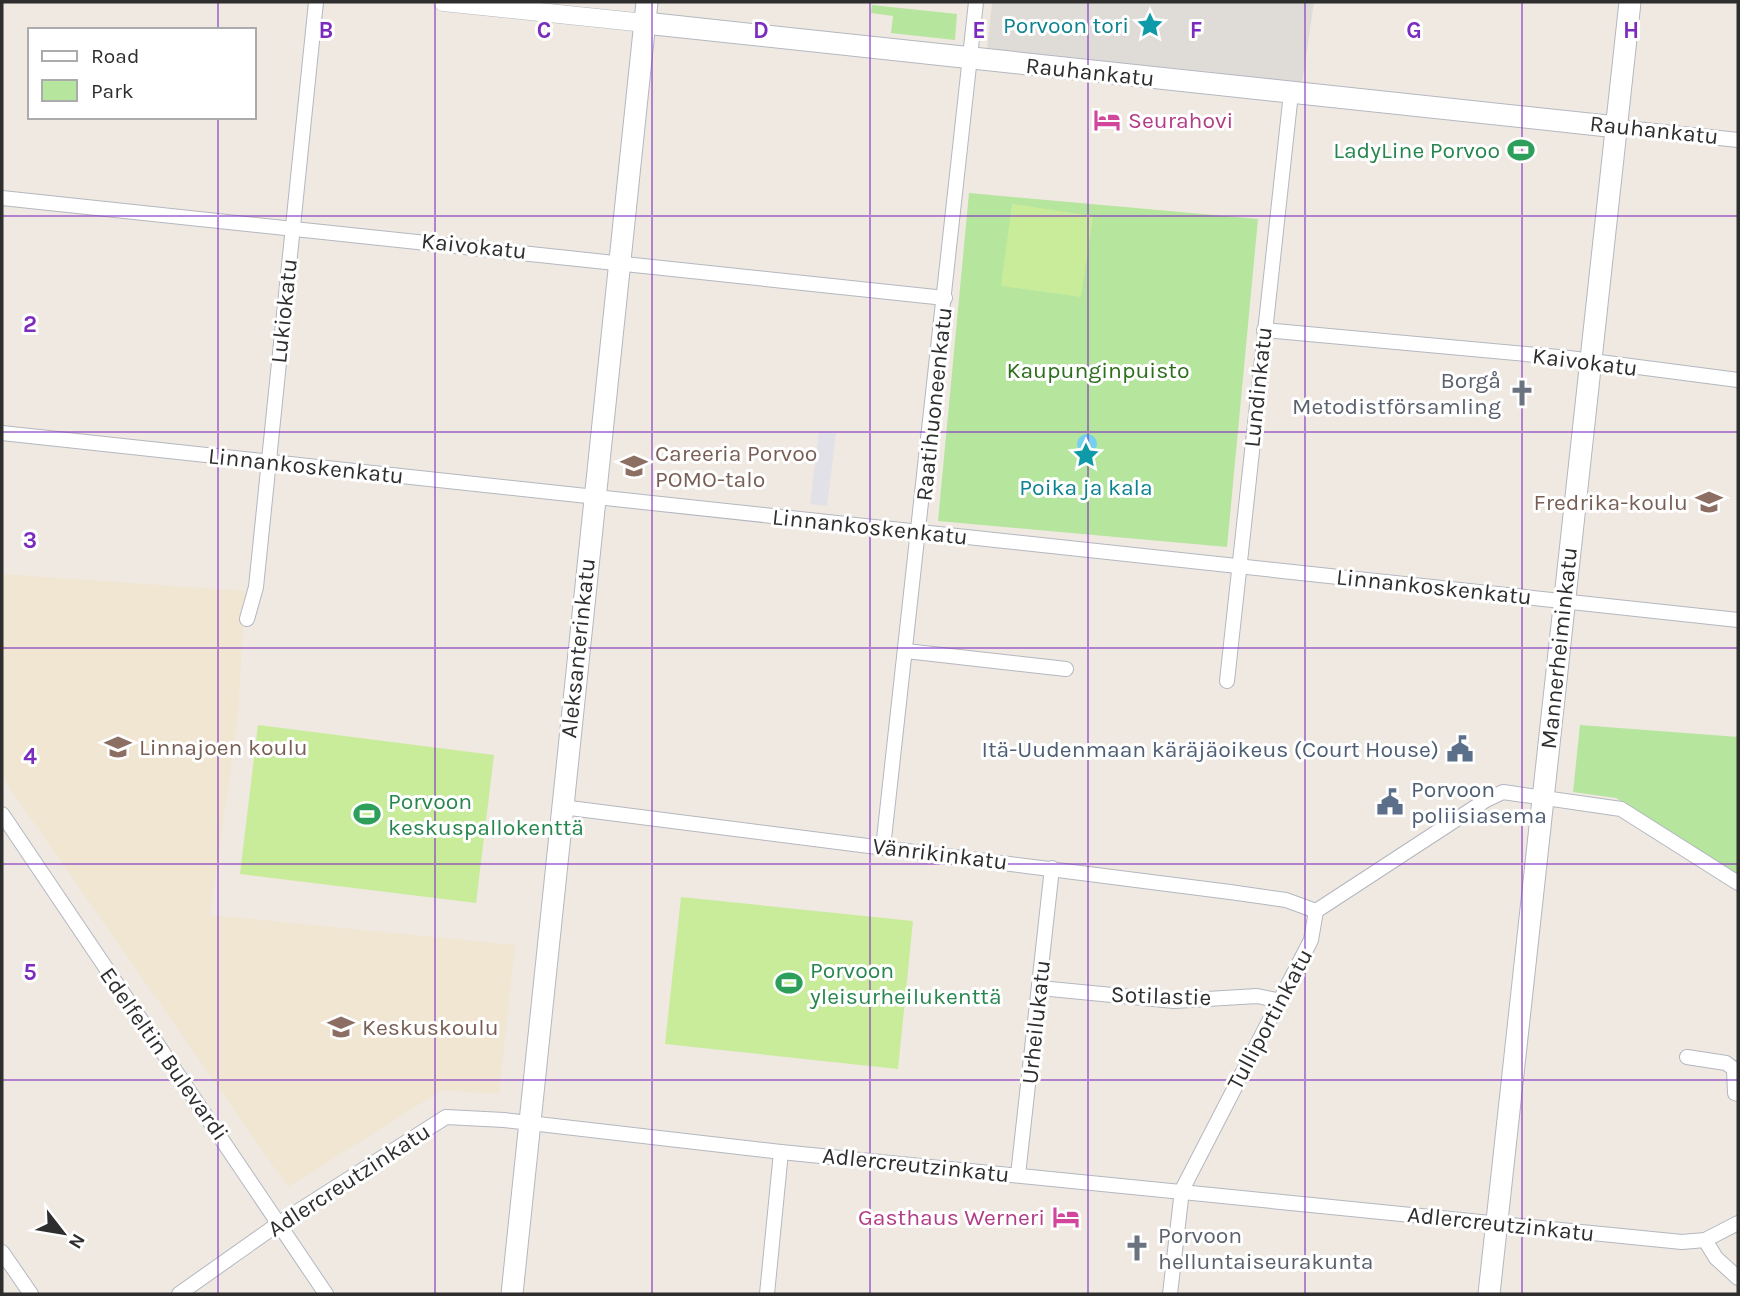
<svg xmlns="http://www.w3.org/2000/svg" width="1740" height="1296" font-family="Karla,sans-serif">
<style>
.industrial{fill:#e3e1e8}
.education{fill:#f0e6d1}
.green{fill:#b6e59e}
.pitch{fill:#c9ec9a}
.plaza{fill:#dfdcd8}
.water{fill:#75cff0}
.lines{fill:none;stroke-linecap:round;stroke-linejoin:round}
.minor-casing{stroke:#b4b7c1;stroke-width:16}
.tertiary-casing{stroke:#b4b7c1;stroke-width:19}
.secondary-casing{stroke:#b4b7c1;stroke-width:23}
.minor{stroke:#fff;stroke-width:14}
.tertiary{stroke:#fff;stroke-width:18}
.secondary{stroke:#fff;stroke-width:21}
.grid{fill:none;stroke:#7b2cbf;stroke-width:2;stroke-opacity:0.55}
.labels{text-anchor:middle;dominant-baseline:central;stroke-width:6;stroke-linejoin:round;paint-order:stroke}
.culture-label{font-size:23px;fill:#0d838f;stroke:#fff;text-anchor:end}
.street-label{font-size:23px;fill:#2e2e2e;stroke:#fff}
.hotel-label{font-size:23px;fill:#b23c85;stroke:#fff;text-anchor:start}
.leisure-label{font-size:23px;fill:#27864d;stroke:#fff;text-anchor:start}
.park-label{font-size:23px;fill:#2c6e1b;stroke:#fff}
.worship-label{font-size:23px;fill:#5b616d;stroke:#fff;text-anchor:end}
.education-label{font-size:23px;fill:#785e54;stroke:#fff;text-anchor:start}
.service-label{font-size:23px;fill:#4e5e75;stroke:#fff;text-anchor:end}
.grid-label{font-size:23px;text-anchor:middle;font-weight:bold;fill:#7b2cbf;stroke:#fff;stroke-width:6;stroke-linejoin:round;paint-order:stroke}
</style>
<rect width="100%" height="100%" fill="#efe9e1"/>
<!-- industrial -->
<path class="industrial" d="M819 431 836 433 827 506 810 504Z"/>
<!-- education -->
<path class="education" d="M2 574 245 591 238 716 210 915 515 945 499 1094 442 1090 288 1187 2 777Z"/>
<!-- green -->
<g class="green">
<path d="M872 5 957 14 955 40 891 33 893 16 871 13Z"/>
<path d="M969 193 1258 219 1227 547 938 521Z"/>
<path d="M1580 725 1738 737V876L1616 798 1573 792Z"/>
</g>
<!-- pitch -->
<g class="pitch">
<path d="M1012 204 1093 216 1081 297 1001 286Z"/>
<path d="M258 725 494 755 476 903 240 874Z"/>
<path d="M681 897 913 921 898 1069 665 1044Z"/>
</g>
<!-- plaza -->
<path class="plaza" d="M992 2H1314L1302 84 1269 83 1213 72 987 50Z"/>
<!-- water -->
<circle class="water" cx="1087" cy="444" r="10"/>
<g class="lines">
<!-- minor casing -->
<g class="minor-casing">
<g id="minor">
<path d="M1617 127 1738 140"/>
<path d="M2 198 945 298"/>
<path d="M1264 330 1569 358 1738 380"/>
<path d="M2 433 1738 620"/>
<path d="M247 619 256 587 316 2"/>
<path d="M906 651 1066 669"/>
<path d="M1227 681 1291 93"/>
<path d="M562 807 1230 892 1286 900 1316 911"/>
<path d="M2 814 326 1294"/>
<path d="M883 848 976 2"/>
<path d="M1040 988 1174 1001 1257 996 1281 1001"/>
<path d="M1687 1057 1726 1063 1734 1069 1735 1093 1738 1094"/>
<path d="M1018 1175 1052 868"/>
<path d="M1705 1240 1716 1258 1738 1278"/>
<path d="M2 1252 31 1294"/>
<path d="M179 1294 278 1224 446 1117 504 1120 781 1152 1682 1242 1705 1240 1738 1223"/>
<path d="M767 1294 781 1152"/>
<path d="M1170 1294 1182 1190 1311 940 1316 911 1486 800 1503 792 1621 809 1738 883"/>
</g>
</g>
<!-- tertiary casing -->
<g class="tertiary-casing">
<path id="tertiary" d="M443 2 645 23"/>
</g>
<!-- secondary casing -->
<g class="secondary-casing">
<g id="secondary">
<path d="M645 23 1617 127"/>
<path d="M512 1294 647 2"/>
<path d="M1489 1294 1630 2"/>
</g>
</g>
<!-- minor -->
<use href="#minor" class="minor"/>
<!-- tertiary -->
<use href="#tertiary" class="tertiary"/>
<!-- secondary -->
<use href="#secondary" class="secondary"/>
</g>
<!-- grid -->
<path class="grid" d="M218 2V30M435 2V1294M652 2V1294M870 2V1294M1088 2V1294M1305 2V1294M1522 2V1294M218 117V1294M2 216H1738M2 432H1738M2 648H1738M2 864H1738M2 1080H1738"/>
<!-- icons -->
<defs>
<g id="sight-bare" transform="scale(2.1)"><path d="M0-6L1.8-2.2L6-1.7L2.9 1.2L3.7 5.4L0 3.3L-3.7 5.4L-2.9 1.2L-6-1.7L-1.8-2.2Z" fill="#0f9aa8" stroke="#fff" stroke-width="2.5" paint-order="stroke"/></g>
<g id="hotel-bare" transform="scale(2.1)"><path d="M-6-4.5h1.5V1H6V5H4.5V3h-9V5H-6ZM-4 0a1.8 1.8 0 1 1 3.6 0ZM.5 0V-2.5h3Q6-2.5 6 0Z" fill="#d1479c" stroke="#fff" stroke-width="2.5" paint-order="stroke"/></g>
<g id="stadium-bare" transform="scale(2.1)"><path d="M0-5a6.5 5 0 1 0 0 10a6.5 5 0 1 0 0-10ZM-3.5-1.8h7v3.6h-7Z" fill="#2e9e5b" stroke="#fff" stroke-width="2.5" paint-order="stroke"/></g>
<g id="church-bare" transform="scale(2.1)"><path d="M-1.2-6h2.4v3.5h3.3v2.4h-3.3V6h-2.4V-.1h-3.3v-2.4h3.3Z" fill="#6b7280" stroke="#fff" stroke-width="2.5" paint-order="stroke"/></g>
<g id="school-bare" transform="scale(2.1)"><path d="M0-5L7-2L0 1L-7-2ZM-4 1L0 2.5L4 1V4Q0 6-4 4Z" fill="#8d6e63" stroke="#fff" stroke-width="2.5" paint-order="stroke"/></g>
<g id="civic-bare" transform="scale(2.1)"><path d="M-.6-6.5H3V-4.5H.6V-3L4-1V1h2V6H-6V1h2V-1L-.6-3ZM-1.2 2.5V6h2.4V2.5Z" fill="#5c6f8a" stroke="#fff" stroke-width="2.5" paint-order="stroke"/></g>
</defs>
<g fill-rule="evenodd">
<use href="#sight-bare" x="1150" y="25"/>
<use href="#hotel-bare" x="1107" y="120"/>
<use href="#stadium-bare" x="1521" y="150"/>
<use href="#church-bare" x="1522" y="393"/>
<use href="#sight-bare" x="1086" y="455"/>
<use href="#school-bare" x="634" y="466"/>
<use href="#school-bare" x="1709" y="502"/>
<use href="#school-bare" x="118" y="747"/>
<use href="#civic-bare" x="1460" y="749"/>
<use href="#civic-bare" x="1390" y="802"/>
<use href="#stadium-bare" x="367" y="814"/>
<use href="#stadium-bare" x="789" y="983"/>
<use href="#school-bare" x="341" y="1027"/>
<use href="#hotel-bare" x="1066" y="1217"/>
<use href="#church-bare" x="1137" y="1248"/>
</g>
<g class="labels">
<!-- culture labels -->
<g class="culture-label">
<text x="1129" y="25">Porvoon tori</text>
<text x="1086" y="487" text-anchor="middle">Poika ja kala</text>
</g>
<!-- street labels -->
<g class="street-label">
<text transform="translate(1090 72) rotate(6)">Rauhankatu</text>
<text transform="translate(1654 130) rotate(6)">Rauhankatu</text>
<text transform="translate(474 246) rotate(6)">Kaivokatu</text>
<text transform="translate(284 311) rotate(-84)">Lukiokatu</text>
<text transform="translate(1585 362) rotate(7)">Kaivokatu</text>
<text transform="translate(1258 387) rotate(-84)">Lundinkatu</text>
<text transform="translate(934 404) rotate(-84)">Raatihuoneenkatu</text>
<text transform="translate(306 466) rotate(6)">Linnankoskenkatu</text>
<text transform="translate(870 527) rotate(6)">Linnankoskenkatu</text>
<text transform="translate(1434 587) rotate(6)">Linnankoskenkatu</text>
<text transform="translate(578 648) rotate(-84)">Aleksanterinkatu</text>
<text transform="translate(1559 648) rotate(-84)">Mannerheiminkatu</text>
<text transform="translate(940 854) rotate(7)">Vänrikinkatu</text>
<text transform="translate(1161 996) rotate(2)">Sotilastie</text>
<text transform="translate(1270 1019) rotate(-62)">Tulliportinkatu</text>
<text transform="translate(1036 1022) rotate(-84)">Urheilukatu</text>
<text transform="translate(164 1054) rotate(55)">Edelfeltin Bulevardi</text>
<text transform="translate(916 1165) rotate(6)">Adlercreutzinkatu</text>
<text transform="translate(349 1180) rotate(-33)">Adlercreutzinkatu</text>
<text transform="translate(1501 1224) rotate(6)">Adlercreutzinkatu</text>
</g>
<!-- hotel labels -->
<g class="hotel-label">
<text x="1128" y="120">Seurahovi</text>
<text x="1045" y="1217" text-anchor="end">Gasthaus Werneri</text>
</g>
<!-- leisure labels -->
<g class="leisure-label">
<text x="1500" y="150" text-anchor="end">LadyLine Porvoo</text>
<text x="388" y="801">Porvoon<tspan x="388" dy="26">keskuspallokenttä</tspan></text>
<text x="810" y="970">Porvoon<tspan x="810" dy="26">yleisurheilukenttä</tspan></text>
</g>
<!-- park labels -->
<g class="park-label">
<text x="1098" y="370">Kaupunginpuisto</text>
</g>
<!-- worship labels -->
<g class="worship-label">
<text x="1501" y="380">Borgå<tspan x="1501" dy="26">Metodistförsamling</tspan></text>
<text x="1158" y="1235" text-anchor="start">Porvoon<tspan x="1158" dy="26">helluntaiseurakunta</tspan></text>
</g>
<!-- education labels -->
<g class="education-label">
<text x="655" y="453">Careeria Porvoo<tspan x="655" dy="26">POMO-talo</tspan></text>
<text x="1688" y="502" text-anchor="end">Fredrika-koulu</text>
<text x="139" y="747">Linnajoen koulu</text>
<text x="362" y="1027">Keskuskoulu</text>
</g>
<!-- service labels -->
<g class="service-label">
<text x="1439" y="749">Itä-Uudenmaan käräjäoikeus (Court House)</text>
<text x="1411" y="789" text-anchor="start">Porvoon<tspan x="1411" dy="26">poliisiasema</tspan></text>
</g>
</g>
<g class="grid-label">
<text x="326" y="38">B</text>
<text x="544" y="38">C</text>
<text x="761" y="38">D</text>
<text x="979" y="38">E</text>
<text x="1196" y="38">F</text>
<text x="1414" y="38">G</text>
<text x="1631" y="38">H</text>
<text x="30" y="332">2</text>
<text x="30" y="548">3</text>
<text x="30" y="764">4</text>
<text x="30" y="980">5</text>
</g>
<!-- border -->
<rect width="1740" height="1296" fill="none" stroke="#2e2e2e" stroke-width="7"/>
<!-- legend -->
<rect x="28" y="28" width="228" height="91" fill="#ffffff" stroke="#ababab" stroke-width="2"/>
<rect x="42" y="51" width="35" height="10" fill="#ffffff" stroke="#ababab" stroke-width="2"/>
<text x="91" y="63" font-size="21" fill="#2e2e2e">Road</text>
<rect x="42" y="80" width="35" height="21" fill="#b6e59e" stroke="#ababab" stroke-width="2"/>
<text x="91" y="98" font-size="21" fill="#2e2e2e">Park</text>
<!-- north arrow -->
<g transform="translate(63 1233) rotate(121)" stroke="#ffffff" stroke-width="5" paint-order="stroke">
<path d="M0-5L12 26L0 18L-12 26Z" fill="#2e2e2e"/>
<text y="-10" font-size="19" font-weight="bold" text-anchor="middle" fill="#2e2e2e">N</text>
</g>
</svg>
